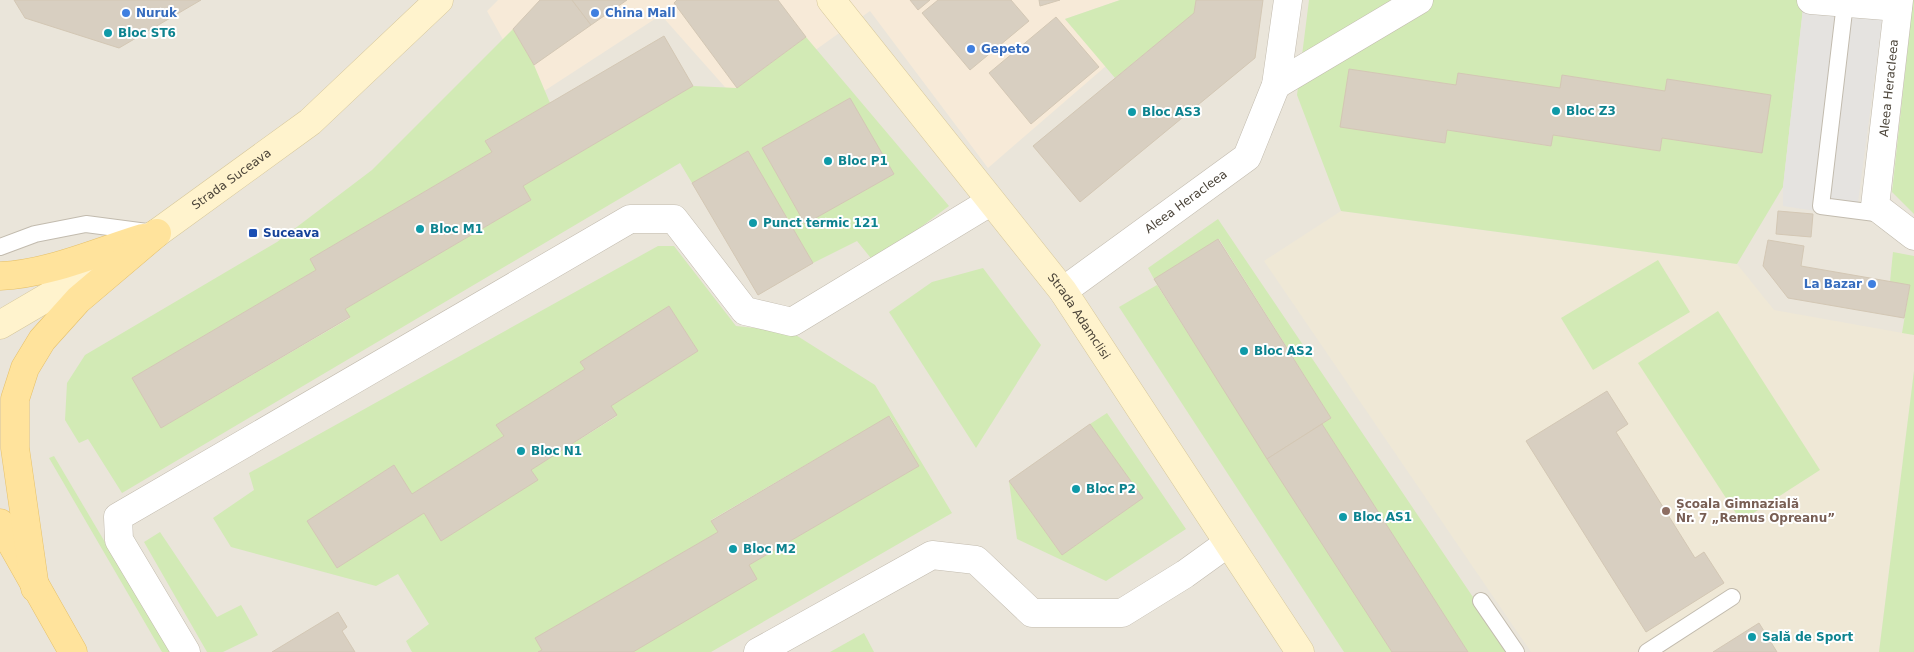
<svg xmlns="http://www.w3.org/2000/svg" width="1914" height="652" font-family="'DejaVu Sans',sans-serif">
<style>
.residential{fill:#eae5da}
.commercial{fill:#f7ead8}
.education{fill:#efe8d6}
.green{fill:#d2eab5;fill-rule:evenodd}
.parking{fill:#e5e3e0}
.building{fill:#d8cfc1;stroke:#d3c7b4}
.lines{fill:none;stroke-linecap:round;stroke-linejoin:round}
.lane-casing{stroke:#c2bbae;stroke-width:18}
.street-casing{stroke:#c2bbae;stroke-width:29}
.secondary-casing{stroke:#d6c79b;stroke-width:29}
.primary-casing{stroke:#e6c16a;stroke-width:29}
.lane{stroke:#fff;stroke-width:16}
.street{stroke:#fff;stroke-width:28}
.secondary{stroke:#fff3cd;stroke-width:28}
.primary{stroke:#ffe39c;stroke-width:28}
.shop-dot{fill:#3f7fe0;stroke:#fff;stroke-width:2}
.culture-dot{fill:#0f9aa8;stroke:#fff;stroke-width:2}
.transit-dot{fill:#1a4fb4;stroke:#fff;stroke-width:2}
.education-dot{fill:#8d6e63;stroke:#fff;stroke-width:2}
.labels{text-anchor:middle;dominant-baseline:central;stroke-width:4;stroke-linejoin:round;paint-order:stroke}
.shop-label{font-size:12px;font-weight:bold;fill:#366cbe;stroke:#fff;text-anchor:start}
.culture-label{font-size:12px;font-weight:bold;fill:#0d838f;stroke:#fff;text-anchor:start}
.street-label{font-size:12px;fill:#4b4439;stroke:#fff}
.transit-label{font-size:12px;font-weight:bold;fill:#164399;stroke:#fff;text-anchor:start}
.education-label{font-size:12px;font-weight:bold;fill:#785e54;stroke:#fff;text-anchor:start}
</style>
<rect width="100%" height="100%" fill="#f6f3ec"/>
<!-- residential -->
<rect class="residential" x="0" y="0" width="1914" height="652"/>
<!-- commercial -->
<path class="commercial" d="M498 0H1120L1065 19 1106 66 988 168 870 11 740 104 661 15 535 97 487 11Z"/>
<!-- education -->
<path class="education" d="M1341 211 1737 264 1774 310 1914 335V371L1879 652H1531L1264 261Z"/>
<!-- green -->
<g class="green">
<path d="M1120 0H1196L1194 13 1115 78 1065 19Z"/>
<path d="M1309 0H1804L1783 187 1737 264 1341 211 1297 95ZM1349 69 1456 85 1560 88 1562 75 1665 91 1668 79 1771 95 1761 153 1662 138 1660 151 1553 135 1550 146 1447 130 1445 143 1341 127Z"/>
<path d="M1913 0H1914V214L1892 192Z"/>
<path d="M513 29 534 65 550 103 486 140 492 152 310 259 316 270 132 378 161 428 350 318 345 309 531 200 523 186 693 86 737 88 806 37 949 206 874 262 857 241 813 263 748 151 692 183 680 163 122 493 88 439 79 443 65 420 67 383 85 355 277 242 372 170ZM850 98 894 174 805 224 762 148Z"/>
<path d="M1218 219 1510 652H1468L1322 424 1331 418 1219 239 1154 279 1148 268Z"/>
<path d="M658 246H674L736 326 791 332 875 385 952 513 711 652H633L749 565 919 466 890 416 711 520 718 532 535 638 542 650 538 652H412L406 641 429 624 398 574 376 586 231 547 213 518 254 490 249 473ZM669 306 698 351 611 406 617 416 531 470 537 479 441 541 424 513 337 568 307 521 394 465 412 494 504 436 497 426 585 369 581 362Z"/>
<path d="M1893 252 1914 256V335L1902 333 1910 285 1890 282Z"/>
<path d="M1658 260 1690 312 1593 370 1561 318Z"/>
<path d="M983 268 1041 345 976 448 889 312 932 282Z"/>
<path d="M1157 285 1392 652H1344L1119 307Z"/>
<path d="M1718 311 1820 470 1741 521 1638 363Z"/>
<path d="M1914 371V652H1879Z"/>
<path d="M1107 413 1186 529 1106 581 1017 539 1009 481 1062 555 1143 498 1090 424Z"/>
<path d="M54 456 170 652H162L49 458Z"/>
<path d="M160 532 217 617 241 605 258 635 223 652H207L144 542Z"/>
<path d="M864 633 874 652H830Z"/>
</g>
<!-- parking -->
<path class="parking" d="M1803 8 1883 16 1856 217 1783 206V187Z"/>
<!-- building -->
<g class="building">
<path d="M14 0H201L119 48 25 18Z"/>
<path d="M540 0H572L591 25 534 65 513 29Z"/>
<path d="M572 0H627L591 25Z"/>
<path d="M677 0H778L806 37 737 88 674 3Z"/>
<path d="M910 0H930L918 10Z"/>
<path d="M938 0H1011L1029 21 970 70 922 13Z"/>
<path d="M1039 0H1060L1040 6Z"/>
<path d="M1196 0H1263L1255 58 1080 202 1033 146 1194 13Z"/>
<path d="M1056 17 1099 67 1031 124 989 73Z"/>
<path d="M664 36 693 86 523 186 531 200 345 309 350 317 161 428 132 378 316 270 310 259 492 152 485 141Z"/>
<path d="M1349 69 1456 85 1458 73 1560 88 1562 75 1665 91 1667 79 1771 95 1762 153 1662 138 1660 151 1553 135 1551 146 1447 130 1445 143 1340 127Z"/>
<path d="M850 98 894 174 805 224 762 148Z"/>
<path d="M748 151 813 263 758 295 692 183Z"/>
<path d="M1778 211 1813 214 1811 237 1776 234Z"/>
<path d="M1218 239 1331 418 1267 459 1154 279Z"/>
<path d="M1768 240 1804 246 1801 266 1910 285 1904 318 1788 298 1763 266Z"/>
<path d="M669 306 698 351 611 406 617 415 531 470 538 480 441 541 424 513 337 568 307 521 394 465 412 494 504 436 496 425 585 369 580 362Z"/>
<path d="M1607 391 1628 424 1616 432 1695 558 1704 552 1724 583 1646 632 1526 441Z"/>
<path d="M889 416 919 466 749 565 757 579 633 652H538L542 650 535 638 718 532 711 521Z"/>
<path d="M1090 424 1143 498 1062 555 1009 481Z"/>
<path d="M1322 424 1468 652H1392L1267 459Z"/>
<path d="M338 612 347 627 342 631 355 652H272Z"/>
<path d="M1759 623 1777 652H1713Z"/>
</g>
<g class="lines">
<!-- lane casing -->
<g class="lane-casing">
<g id="lane">
<path d="M1845 3 1821 206 1883 214"/>
<path d="M0 247 35 234 86 224 147 232"/>
<path d="M1481 601 1516 652"/>
<path d="M1647 652 1732 597"/>
</g>
</g>
<!-- street casing -->
<g class="street-casing">
<g id="street">
<path d="M1811 0 1898 7"/>
<path d="M1899 0 1875 206 1914 236"/>
<path d="M1276 85 1419 0"/>
<path id="s1" d="M1063 291 1247 157 1276 85 1288 0"/>
<path d="M186 652 119 540 118 517 630 219H674L745 311 792 322 990 202"/>
<path d="M758 652 932 555 976 560 1032 613H1122L1185 574 1228 543"/>
</g>
</g>
<!-- secondary casing -->
<g class="secondary-casing">
<g id="secondary">
<path id="s2" d="M831 0 1063 291 1300 652"/>
<path id="s3" d="M0 325 157 233 310 122 439 0"/>
</g>
</g>
<!-- primary casing -->
<g class="primary-casing">
<g id="primary">
<path d="M0 276C49 274 97 252 143 238"/>
<path d="M0 523 73 652"/>
<path d="M35 588 15 448V399L25 368 42 340 78 300 157 233"/>
</g>
</g>
<!-- lane -->
<use href="#lane" class="lane"/>
<!-- street -->
<use href="#street" class="street"/>
<!-- secondary -->
<use href="#secondary" class="secondary"/>
<!-- primary -->
<use href="#primary" class="primary"/>
</g>
<!-- markers -->
<g class="shop-dot">
<circle cx="126" cy="13" r="5"/>
<circle cx="595" cy="13" r="5"/>
<circle cx="971" cy="49" r="5"/>
<circle cx="1872" cy="284" r="5"/>
</g>
<g class="culture-dot">
<circle cx="108" cy="33" r="5"/>
<circle cx="1556" cy="111" r="5"/>
<circle cx="1132" cy="112" r="5"/>
<circle cx="828" cy="161" r="5"/>
<circle cx="753" cy="223" r="5"/>
<circle cx="420" cy="229" r="5"/>
<circle cx="1244" cy="351" r="5"/>
<circle cx="521" cy="451" r="5"/>
<circle cx="1076" cy="489" r="5"/>
<circle cx="1343" cy="517" r="5"/>
<circle cx="733" cy="549" r="5"/>
<circle cx="1752" cy="637" r="5"/>
</g>
<rect class="transit-dot" x="248" y="228" width="10" height="10" rx="2.5"/>
<circle class="education-dot" cx="1666" cy="511" r="5"/>
<g class="labels">
<!-- shop labels -->
<g class="shop-label">
<text x="136" y="13">Nuruk</text>
<text x="605" y="13">China Mall</text>
<text x="981" y="49">Gepeto</text>
<text x="1862" y="284" text-anchor="end">La Bazar</text>
</g>
<!-- culture labels -->
<g class="culture-label">
<text x="118" y="33">Bloc ST6</text>
<text x="1566" y="111">Bloc Z3</text>
<text x="1142" y="112">Bloc AS3</text>
<text x="838" y="161">Bloc P1</text>
<text x="763" y="223">Punct termic 121</text>
<text x="430" y="229">Bloc M1</text>
<text x="1254" y="351">Bloc AS2</text>
<text x="531" y="451">Bloc N1</text>
<text x="1086" y="489">Bloc P2</text>
<text x="1353" y="517">Bloc AS1</text>
<text x="743" y="549">Bloc M2</text>
<text x="1762" y="637">Sală de Sport</text>
</g>
<!-- street labels -->
<g class="street-label">
<text transform="translate(1889 88) rotate(-84)">Aleea Heracleea</text>
<text stroke="none"><textPath href="#s3" startOffset="274">Strada Suceava</textPath></text>
<text stroke="none"><textPath href="#s1" startOffset="152">Aleea Heracleea</textPath></text>
<text stroke="none"><textPath href="#s2" startOffset="402">Strada Adamclisi</textPath></text>
</g>
<!-- transit labels -->
<g class="transit-label">
<text x="263" y="233">Suceava</text>
</g>
<!-- education labels -->
<g class="education-label">
<text x="1676" y="504">Școala Gimnazială<tspan x="1676" dy="14">Nr. 7 „Remus Opreanu”</tspan></text>
</g>
</g>
</svg>
